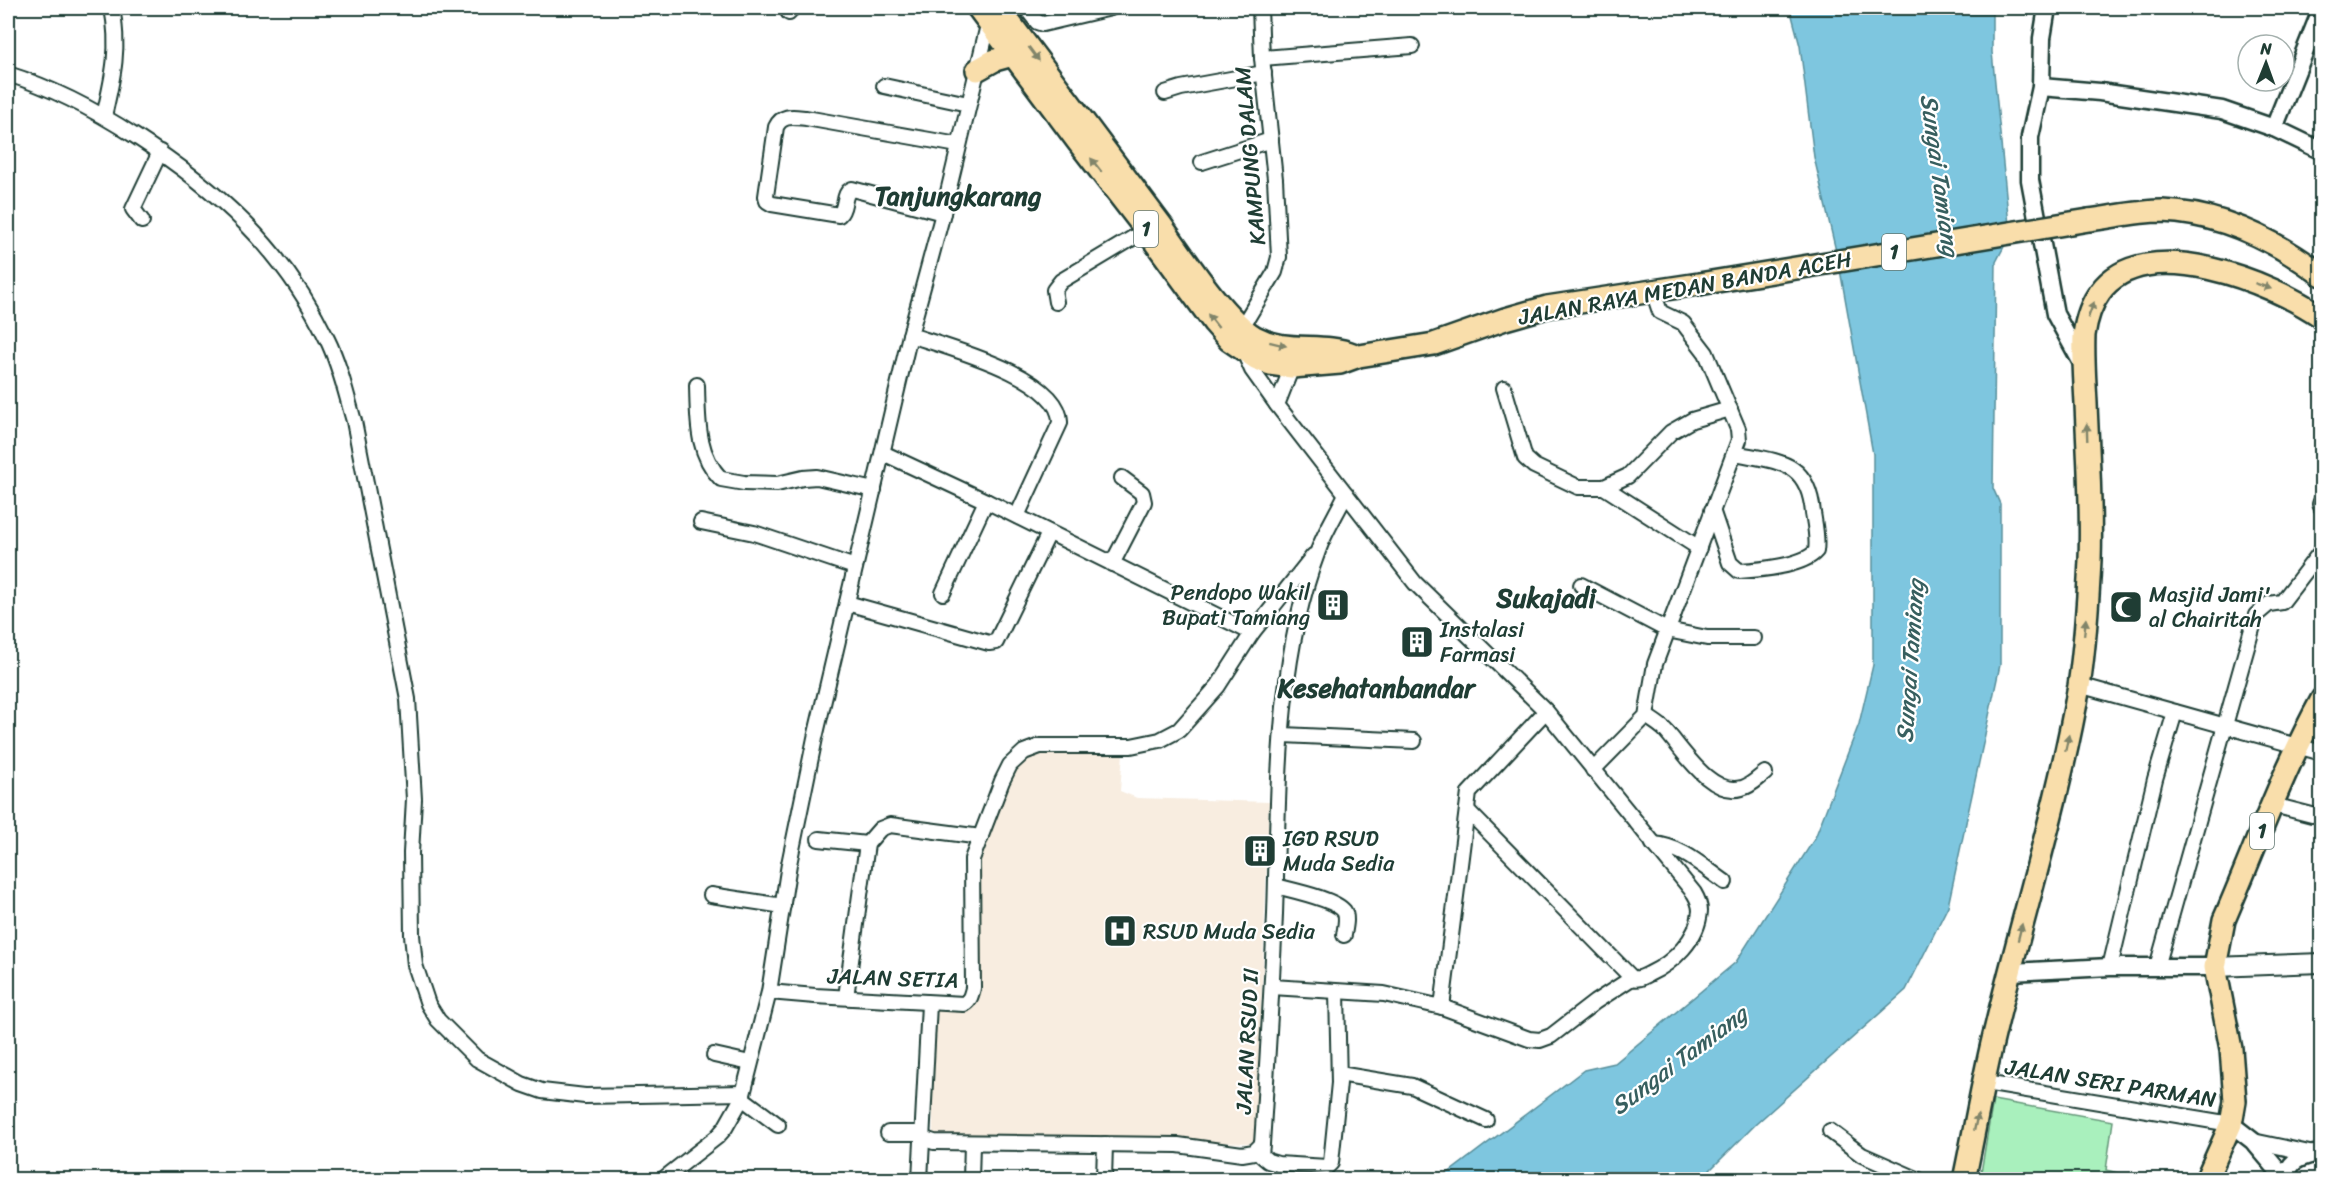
<svg xmlns="http://www.w3.org/2000/svg" width="2329" height="1187" font-family="Sriracha,sans-serif">
<style>
.built{fill:#f8ede0}
.green{fill:#a9f0bd;stroke:#649678;stroke-width:1.5}
.water{fill:#7ec6df;stroke:#588f9b;stroke-width:1.5}
.lines{fill:none;stroke-linecap:round;stroke-linejoin:round}
.minor-casing{stroke:#1f3d34;stroke-width:18}
.tertiary-casing{stroke:#1f3d34;stroke-width:21}
.secondary-casing{stroke:#1f3d34;stroke-width:22}
.trunk-casing{stroke:#1f3d34;stroke-width:26}
.minor{stroke:#fff;stroke-width:14}
.tertiary{stroke:#fff;stroke-width:16}
.secondary{stroke:#fff;stroke-width:18}
.trunk{stroke:#f9deab;stroke-width:21}
.trunk-bridge-casing{stroke:#1f3d34;stroke-width:26;stroke-linecap:butt}
.trunk-bridge{stroke:#f9deab;stroke-width:21}
.oneway{fill:#81856a}
.labels{text-anchor:middle;dominant-baseline:central;stroke-width:4.5;stroke-linejoin:round;paint-order:stroke}
.shield{fill:#fff;stroke:#627771;stroke-width:1.5}
.shield-label{font-size:21px;font-weight:bold;fill:#1f3d34}
.street-label{font-size:22px;fill:#1f3d34;stroke:#fff}
.poi-label{font-size:22px;fill:#1f3d34;stroke:#fff;text-anchor:start}
.water-label{font-size:24px;font-style:italic;fill:#375f5f;stroke:#fff}
.quarter-label{font-size:26px;font-weight:bold;fill:#1f3d34;stroke:#fff}
</style>
<rect width="100%" height="100%" fill="#fff"/>
<filter id="ink" filterUnits="userSpaceOnUse"><feTurbulence type="fractalNoise" baseFrequency=".0167" numOctaves="2"/><feDisplacementMap in="SourceGraphic" scale="12" xChannelSelector="R" yChannelSelector="G"/><feConvolveMatrix kernelMatrix="1 2 1 2 8 2 1 2 1" color-interpolation-filters="sRGB"/></filter>
<g filter="url(#ink)">
<!-- built -->
<path class="built" d="M1033 753H1123L1120 791 1137 798 1269 802 1256 1143 933 1138 932 1009 976 1005 977 856 1015 766Z"/>
<!-- green -->
<path class="green" d="M1993 1100 2113 1121 2106 1170 2126 1175 2125 1179H1980Z"/>
<!-- water -->
<path class="water" d="M1790 8H1992V52L2010 235 1996 262 1993 488 2000 504V665L1948 906 1906 990 1756 1124 1701 1179 1439 1180 1584 1070 1615 1063 1736 962 1815 838 1859 724 1873 665V454L1839 264 1814 157 1800 46Z"/>
<g class="lines">
<!-- minor casing -->
<g class="minor-casing">
<g id="minor">
<path d="M786 8 789 13"/>
<path d="M1026 8 1037 22 1043 24 1111 8"/>
<path d="M1262 58 1412 46"/>
<path d="M8 74C53 88 95 110 135 136 217 189 284 249 327 339 340 365 346 394 354 421L408 699 414 799 411 853 412 935 415 965 428 1004 438 1020 477 1059 522 1084 542 1091 585 1096 743 1093"/>
<path d="M884 86 968 104"/>
<path d="M1165 93 1181 88 1264 73"/>
<path d="M104 116C113 77 120 48 112 8"/>
<path d="M1202 162 1271 140"/>
<path d="M943 213 852 189C842 193 847 208 839 215L772 204 767 201 766 196 776 127C782 114 794 117 806 118L958 145"/>
<path d="M142 221 133 209 160 152"/>
<path d="M1056 302 1054 290 1061 281 1146 230"/>
<path d="M1242 327 1275 272 1279 257 1275 179 1262 58 1260 8"/>
<path d="M910 335C946 347 1062 377 1060 423L1017 516"/>
<path d="M1244 352 1252 370 1277 405 1415 583 1546 711 1694 893C1697 898 1700 904 1700 911 1698 939 1673 963 1649 974 1643 977 1639 980 1632 978L1595 1002 1551 1036 1540 1040 1529 1039 1442 1007 1384 994 1272 987"/>
<path d="M697 385C698 419 696 453 721 479L744 483 777 484 803 478 817 477 874 490"/>
<path d="M1504 388 1525 458 1534 466 1578 487H1604L1628 476 1671 432 1692 420 1730 409"/>
<path d="M1277 405 1292 367"/>
<path d="M883 453 986 501 1252 633"/>
<path d="M1604 487 1699 548"/>
<path d="M2322 499 2320 504 2322 509"/>
<path d="M1712 510 1730 563 1739 571C1758 570 1804 566 1816 551 1818 539 1815 525 1813 513 1808 460 1779 462 1734 453"/>
<path d="M701 522 754 533 855 567"/>
<path d="M1112 564 1144 502 1142 493 1122 478"/>
<path d="M1581 585 1667 630 1707 638H1754"/>
<path d="M943 593 986 501"/>
<path d="M847 603 989 643 996 642 1049 533"/>
<path d="M2079 685 2322 753"/>
<path d="M1646 716C1653 721 1659 724 1665 730 1683 750 1711 797 1742 788 1751 786 1758 778 1765 773"/>
<path d="M1283 735 1414 741"/>
<path d="M1593 770 1646 716 1655 664 1739 440 1738 429 1706 353 1683 323 1660 312 1653 291"/>
<path d="M2273 805 2312 815"/>
<path d="M1467 810 1632 978"/>
<path d="M819 839 867 844 880 829 890 825 981 837"/>
<path d="M1653 844C1682 846 1702 866 1725 882"/>
<path d="M1276 886C1291 890 1335 899 1344 911 1348 917 1345 928 1344 935"/>
<path d="M711 895 783 906"/>
<path d="M2110 967 2155 779 2175 712"/>
<path d="M2157 967 2256 615 2269 604 2282 602 2322 550"/>
<path d="M769 992 815 996 964 1004C970 1000 971 996 973 988L972 859 1002 781 1010 765 1024 752 1040 746H1131L1160 740 1179 730 1218 686 1252 633 1313 556"/>
<path d="M846 997 867 844"/>
<path d="M1442 1007 1469 793 1546 711"/>
<path d="M714 1055 750 1063"/>
<path d="M1339 1074 1412 1086 1486 1120"/>
<path d="M1985 1083 2231 1124"/>
<path d="M742 1098 778 1125"/>
<path d="M1830 1131 1862 1155 1919 1180"/>
<path d="M888 1133H921"/>
<path d="M921 1133 925 1139 934 1142 1178 1145 1242 1154 1254 1152 1262 1144C1267 1067 1272 991 1275 914 1279 795 1275 664 1318 551 1325 531 1337 513 1346 494"/>
<path d="M2253 1141 2314 1154"/>
<path d="M1262 1144 1261 1155 1268 1161 1278 1164 1327 1167 1331 1163 1339 1083 1337 992"/>
<path d="M662 1180 717 1137 725 1128 742 1098 769 992 789 864 815 738 910 335 943 213 989 21"/>
<path d="M920 1180 929 1004"/>
<path d="M971 1180 972 1143"/>
<path d="M1104 1180 1105 1144"/>
</g>
</g>
<!-- tertiary casing -->
<g class="tertiary-casing">
<g id="tertiary">
<path d="M2047 8 2042 38 2041 87 2030 137V180L2055 314 2084 367"/>
<path d="M2041 87 2100 92 2222 110 2274 128 2322 151"/>
<path d="M2274 128 2322 8"/>
<path d="M2010 972 2110 967H2215"/>
<path d="M2231 1124 2253 1141 2286 1180"/>
<path d="M2286 1179C2289 1162 2297 1158 2314 1154"/>
</g>
</g>
<!-- secondary casing -->
<g class="secondary-casing">
<path id="secondary" d="M2215 967 2322 963"/>
</g>
<!-- trunk casing -->
<g class="trunk-casing">
<g id="trunk">
<path d="M978 8 1078 142 1146 230 1214 323 1229 340 1257 359 1270 364 1292 367 1340 363 1359 356 1434 344 1505 319 1547 307 1699 284"/>
<path d="M999 8C1053 80 1107 153 1162 226 1184 257 1224 319 1255 337 1286 354 1322 342 1353 354"/>
<path d="M977 70 995 60 1013 55"/>
<path d="M2089 220C2113 217 2138 211 2162 211 2221 213 2275 240 2322 275"/>
<path d="M1964 1180C1975 1129 1983 1078 1996 1027 2023 914 2059 801 2079 686 2085 645 2088 602 2090 560 2092 508 2088 456 2086 404 2085 382 2083 358 2084 335 2086 321 2091 304 2100 292 2145 230 2273 283 2322 317"/>
<path d="M2206 1180 2231 1124 2235 1101 2231 1049 2215 967 2224 920C2256 846 2283 770 2322 699"/>
</g>
</g>
<!-- minor -->
<use href="#minor" class="minor"/>
<!-- tertiary -->
<use href="#tertiary" class="tertiary"/>
<!-- secondary -->
<use href="#secondary" class="secondary"/>
<!-- trunk -->
<use href="#trunk" class="trunk"/>
<!-- trunk-bridge casing -->
<g class="trunk-bridge-casing">
<path id="trunk-bridge" d="M1699 284 2089 220"/>
</g>
<!-- trunk-bridge -->
<use href="#trunk-bridge" class="trunk-bridge"/>
</g>
<!-- one-way arrows -->
<defs><path id="oneway-solid" d="M-6-.8H1V-3.2L6.5 0L1 3.2V.8H-6Z" transform="scale(1.5)"/></defs>
<g class="oneway">
<use href="#oneway-solid" transform="translate(1034 54) rotate(53)"/>
<use href="#oneway-solid" transform="translate(1096 165) rotate(-128)"/>
<use href="#oneway-solid" transform="translate(2263 286) rotate(19)"/>
<use href="#oneway-solid" transform="translate(2091 310) rotate(-69)"/>
<use href="#oneway-solid" transform="translate(1213 321) rotate(-128)"/>
<use href="#oneway-solid" transform="translate(1278 344) rotate(14)"/>
<use href="#oneway-solid" transform="translate(2087 432) rotate(-92)"/>
<use href="#oneway-solid" transform="translate(2085 627) rotate(-84)"/>
<use href="#oneway-solid" transform="translate(2067 743) rotate(-78)"/>
<use href="#oneway-solid" transform="translate(2020 932) rotate(-76)"/>
<use href="#oneway-solid" transform="translate(1976 1122) rotate(-78)"/>
</g>
</g>
<!-- icons -->
<defs>
<g id="building-square" transform="scale(1.725)"><rect x="-9" y="-9" width="18" height="18" rx="4" fill="#1f3d34" stroke="#fff"/><path d="M-4-6H4V6H1V3H-1V6H-4ZM-2.5-4.3h1.7v1.8h-1.7ZM.8-4.3h1.7v1.8H.8ZM-2.5-1h1.7V.8h-1.7ZM.8-1h1.7V.8H.8Z" fill="#fff"/></g>
<g id="mosque-square" transform="scale(1.725)"><rect x="-9" y="-9" width="18" height="18" rx="4" fill="#1f3d34" stroke="#fff"/><path d="M3.5-4.9A6 6 0 1 0 3.5 4.9A5 5 0 1 1 3.5-4.9Z" fill="#fff"/></g>
<g id="hospital-square" transform="scale(1.725)"><rect x="-9" y="-9" width="18" height="18" rx="4" fill="#1f3d34" stroke="#fff"/><path d="M-5-5h3v3.5h4V-5h3V5h-3V1.5h-4V5h-3Z" fill="#fff"/></g>
</defs>
<g fill-rule="evenodd">
<use href="#building-square" x="1333" y="605"/>
<use href="#mosque-square" x="2126" y="607"/>
<use href="#building-square" x="1417" y="642"/>
<use href="#building-square" x="1260" y="851"/>
<use href="#hospital-square" x="1120" y="931"/>
</g>
<g class="labels">
<!-- shield labels -->
<g class="shield">
<rect x="1134" y="211" width="24" height="36" rx="4.5"/>
<rect x="1882" y="234" width="24" height="36" rx="4.5"/>
<rect x="2250" y="813" width="24" height="36" rx="4.5"/>
</g>
<g class="shield-label">
<text x="1146" y="229">1</text>
<text x="1894" y="252">1</text>
<text x="2262" y="831">1</text>
</g>
<!-- street labels -->
<g class="street-label">
<text transform="translate(1250 156) rotate(-95)">KAMPUNG DALAM</text>
<text transform="translate(1685 288) rotate(-10)">JALAN RAYA MEDAN BANDA ACEH</text>
<text transform="translate(893 978) rotate(2)">JALAN SETIA</text>
<text transform="translate(1247 1041) rotate(-87)">JALAN RSUD II</text>
<text transform="translate(2111 1083) rotate(9)">JALAN SERI PARMAN</text>
</g>
<!-- poi labels -->
<g class="poi-label">
<text x="1310" y="592" text-anchor="end">Pendopo Wakil<tspan x="1310" dy="25">Bupati Tamiang</tspan></text>
<text x="2149" y="594">Masjid Jami'<tspan x="2149" dy="25">al Chairitah</tspan></text>
<text x="1440" y="629">Instalasi<tspan x="1440" dy="25">Farmasi</tspan></text>
<text x="1283" y="838">IGD RSUD<tspan x="1283" dy="25">Muda Sedia</tspan></text>
<text x="1143" y="931">RSUD Muda Sedia</text>
</g>
<!-- water labels -->
<g class="water-label">
<text transform="translate(1940 175) rotate(82)">Sungai Tamiang</text>
<text transform="translate(1910 661) rotate(-86)">Sungai Tamiang</text>
<text transform="translate(1679 1060) rotate(-37)">Sungai Tamiang</text>
</g>
<!-- quarter labels -->
<g class="quarter-label">
<text x="958" y="196">Tanjungkarang</text>
<text x="1546" y="598">Sukajadi</text>
<text x="1376" y="688">Kesehatanbandar</text>
</g>
</g>
<!-- margin -->
<rect width="2329" height="1187" fill="none" stroke="#fff" stroke-width="30"/>
<rect x="15" y="15" width="2299" height="1157" fill="none" stroke="#1f3d34" stroke-width="2" filter="url(#ink)"/>
<!-- north arrow -->
<g transform="translate(2266 63) rotate(1)"><circle r="28" fill="#ffffff" stroke="#a5b1ae" stroke-width="1.5"/>
<path d="M0-4.5L10 22L0 15L-10 22Z" fill="#1f3d34"/>
<text y="-9" font-size="16" font-weight="bold" text-anchor="middle" fill="#1f3d34">N</text>
</g>
</svg>
